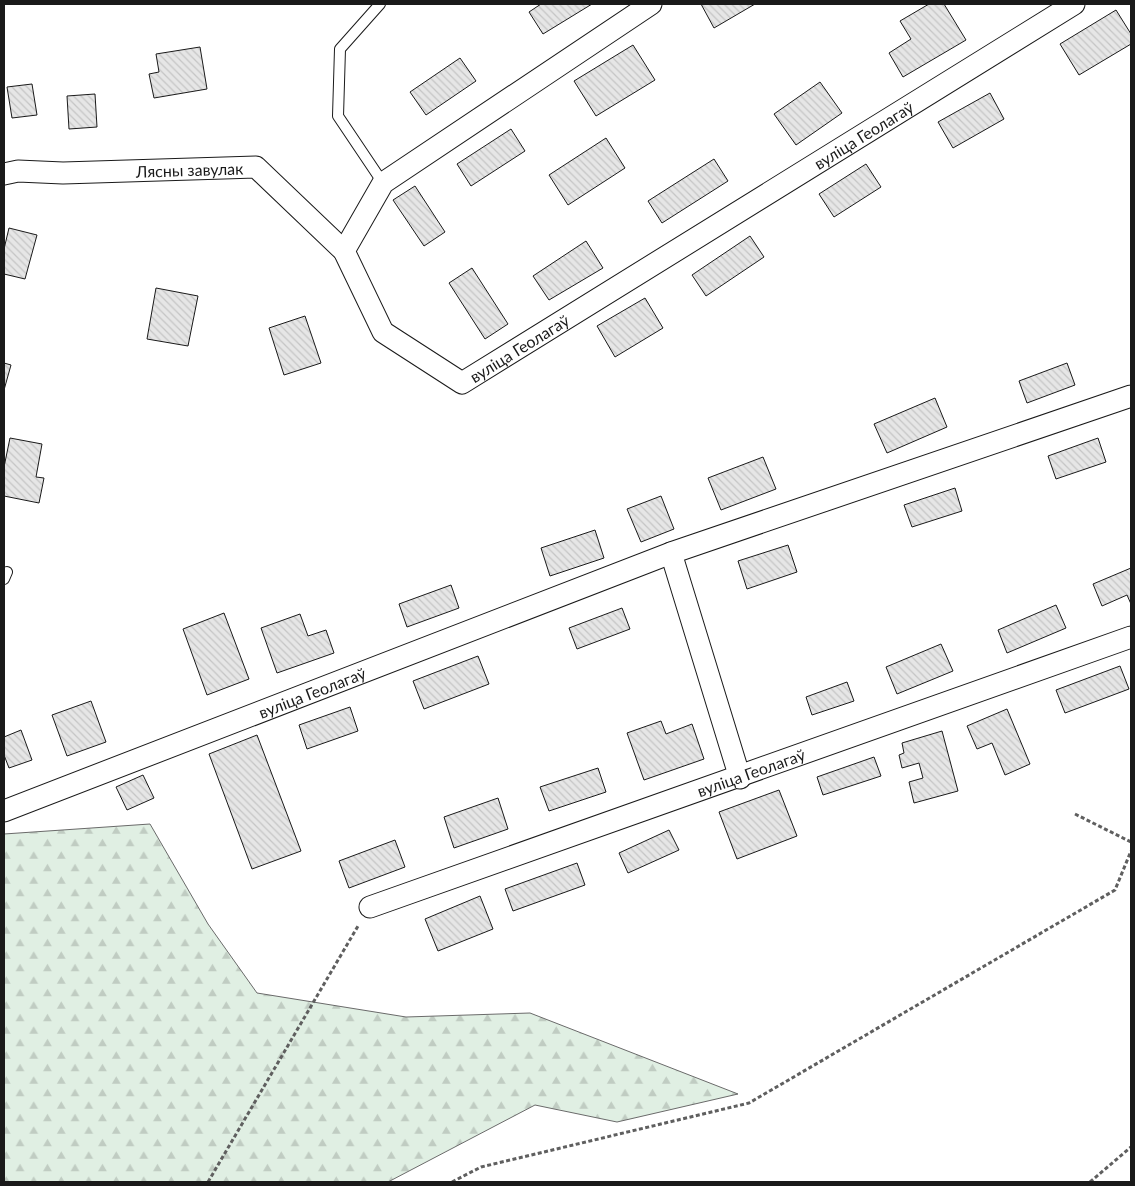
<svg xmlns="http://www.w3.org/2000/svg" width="1135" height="1186" font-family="Lato,sans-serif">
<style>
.forest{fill:url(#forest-firs);stroke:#6a6a6a}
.building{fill:url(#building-back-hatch);stroke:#1a1a1a}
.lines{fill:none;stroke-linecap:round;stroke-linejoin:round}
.lane-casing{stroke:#1a1a1a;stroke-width:12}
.street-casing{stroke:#1a1a1a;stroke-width:23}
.path{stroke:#5f5f5f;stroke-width:3;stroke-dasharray:4 2.5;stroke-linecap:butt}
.lane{stroke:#fff;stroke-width:10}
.street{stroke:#fff;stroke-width:21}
.labels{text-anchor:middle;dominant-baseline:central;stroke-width:4;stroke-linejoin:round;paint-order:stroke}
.street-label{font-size:16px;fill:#1a1a1a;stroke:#fff}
</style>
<defs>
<pattern id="forest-firs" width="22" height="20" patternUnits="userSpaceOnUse" patternTransform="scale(1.25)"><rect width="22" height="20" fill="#e0efe3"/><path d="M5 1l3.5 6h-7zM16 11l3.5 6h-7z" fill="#c0ccc2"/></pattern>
<pattern id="building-back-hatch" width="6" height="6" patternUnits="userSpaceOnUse" patternTransform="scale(1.25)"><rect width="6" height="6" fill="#e6e6e6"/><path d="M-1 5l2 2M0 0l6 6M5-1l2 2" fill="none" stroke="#c5c5c5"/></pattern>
</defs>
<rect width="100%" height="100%" fill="#fff"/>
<!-- forest -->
<path class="forest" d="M150 824 208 924 257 993 406 1017 530 1013 738 1094 617 1122 535 1105 388 1182H4V834Z"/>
<!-- building -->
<g class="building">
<path d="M541 4H592L543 34 529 12Z"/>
<path d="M701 4H755L714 28Z"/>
<path d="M929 4H944L966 40 903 77 889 53 911 39 900 21Z"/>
<path d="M1116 10 1131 34V44L1079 75 1060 44Z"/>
<path d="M633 45 655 80 596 116 574 81Z"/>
<path d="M200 47 207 89 154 98 149 74 159 72 156 54Z"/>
<path d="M460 58 476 81 426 115 410 92Z"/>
<path d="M820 82 842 113 796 145 774 114Z"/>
<path d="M32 84 37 115 12 118 7 87Z"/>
<path d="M990 93 1004 119 953 148 938 122Z"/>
<path d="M95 94 97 127 69 129 67 96Z"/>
<path d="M511 129 525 151 471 186 457 164Z"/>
<path d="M606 138 625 168 568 205 549 175Z"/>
<path d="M714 159 728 181 662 223 648 201Z"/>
<path d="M866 164 881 187 834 217 819 194Z"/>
<path d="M415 186 445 232 424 246 393 200Z"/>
<path d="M9 228 37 235 25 279 4 274V249Z"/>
<path d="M750 236 764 257 706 296 692 275Z"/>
<path d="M586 241 603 268 549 300 533 276Z"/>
<path d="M472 268 508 324 485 339 449 283Z"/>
<path d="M156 288 198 296 188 346 147 339Z"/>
<path d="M645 298 663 328 615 357 597 326Z"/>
<path d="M305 316 321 363 284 375 269 328Z"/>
<path d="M4 363 11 365 4 390Z"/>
<path d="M1067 363 1075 385 1027 403 1019 381Z"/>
<path d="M935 398 947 427 887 453 874 424Z"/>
<path d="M10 438 42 444 36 477 44 478 39 503 4 496V467Z"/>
<path d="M1098 438 1106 462 1056 479 1048 456Z"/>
<path d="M763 457 776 489 721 510 708 478Z"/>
<path d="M955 488 962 511 912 527 904 505Z"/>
<path d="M661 496 674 529 641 542 627 509Z"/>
<path d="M595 530 604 558 550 576 541 548Z"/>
<path d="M788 545 797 572 747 589 738 561Z"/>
<path d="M1131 568V604L1127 595 1102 606 1093 584Z"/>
<path d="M451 585 459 608 407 627 399 604Z"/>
<path d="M1056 605 1066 628 1007 653 998 630Z"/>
<path d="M622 608 630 629 577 649 569 628Z"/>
<path d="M224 613 249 679 207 695 183 629Z"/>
<path d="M300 614 308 636 326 630 334 653 277 673 261 628Z"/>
<path d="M941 644 953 671 897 694 886 667Z"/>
<path d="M478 656 489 684 424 709 413 681Z"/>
<path d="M1120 666 1129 689 1065 713 1056 690Z"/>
<path d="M847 682 854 701 812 715 806 697Z"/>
<path d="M91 701 106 742 67 756 52 715Z"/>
<path d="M350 707 358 731 307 749 299 725Z"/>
<path d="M1007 709 1030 764 1005 775 992 743 977 749 967 726Z"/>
<path d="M661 721 666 734 692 724 704 759 644 780 627 733Z"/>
<path d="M21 730 32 760 9 768 4 755V737Z"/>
<path d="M942 731 958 791 914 803 909 782 923 778 919 763 902 768 899 755 904 753 902 743Z"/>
<path d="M257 735 301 851 252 869 209 754Z"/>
<path d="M874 757 881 776 823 795 817 777Z"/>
<path d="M598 768 606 792 549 811 540 787Z"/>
<path d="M143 775 154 798 127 810 116 787Z"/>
<path d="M779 790 797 836 737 859 719 812Z"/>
<path d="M498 798 508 829 454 848 444 817Z"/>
<path d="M669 830 679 850 628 873 619 853Z"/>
<path d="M395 840 405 867 349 888 339 861Z"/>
<path d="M577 863 585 885 513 911 505 889Z"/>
<path d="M480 896 493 929 438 951 425 919Z"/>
</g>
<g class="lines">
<!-- lane casing -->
<g class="lane-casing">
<g id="lane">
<path d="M380 4 340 49 338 116 383 183"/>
<path d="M4 579 7 572"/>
</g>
</g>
<!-- street casing -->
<g class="street-casing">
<g id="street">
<path id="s1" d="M4 174 18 171 63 173 256 167 344 251 383 332 462 383 1074 4"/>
<path d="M344 251 383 183 651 4"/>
<path d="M671 553 740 778"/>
<path id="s2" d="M4 811 671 553 1131 396"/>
<path id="s3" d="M370 907 1131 637"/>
</g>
</g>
<!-- path -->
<g class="path">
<path d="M1075 814 1131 842"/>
<path d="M208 1182 358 926"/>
<path d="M452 1182 481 1167 749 1103 1115 890 1131 851"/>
<path d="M1090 1182 1131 1147"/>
</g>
<!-- lane -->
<use href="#lane" class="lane"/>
<!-- street -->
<use href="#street" class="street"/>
</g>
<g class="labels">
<!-- street labels -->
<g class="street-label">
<text stroke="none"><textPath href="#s1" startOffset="1030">вуліца Геолагаў</textPath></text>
<text stroke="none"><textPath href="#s1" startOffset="186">Лясны завулак</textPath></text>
<text stroke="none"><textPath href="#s1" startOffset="625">вуліца Геолагаў</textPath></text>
<text stroke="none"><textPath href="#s2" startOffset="330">вуліца Геолагаў</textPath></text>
<text stroke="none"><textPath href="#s3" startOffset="404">вуліца Геолагаў</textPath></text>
</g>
</g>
<!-- border -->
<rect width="1135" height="1186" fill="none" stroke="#1a1a1a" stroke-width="10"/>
</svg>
